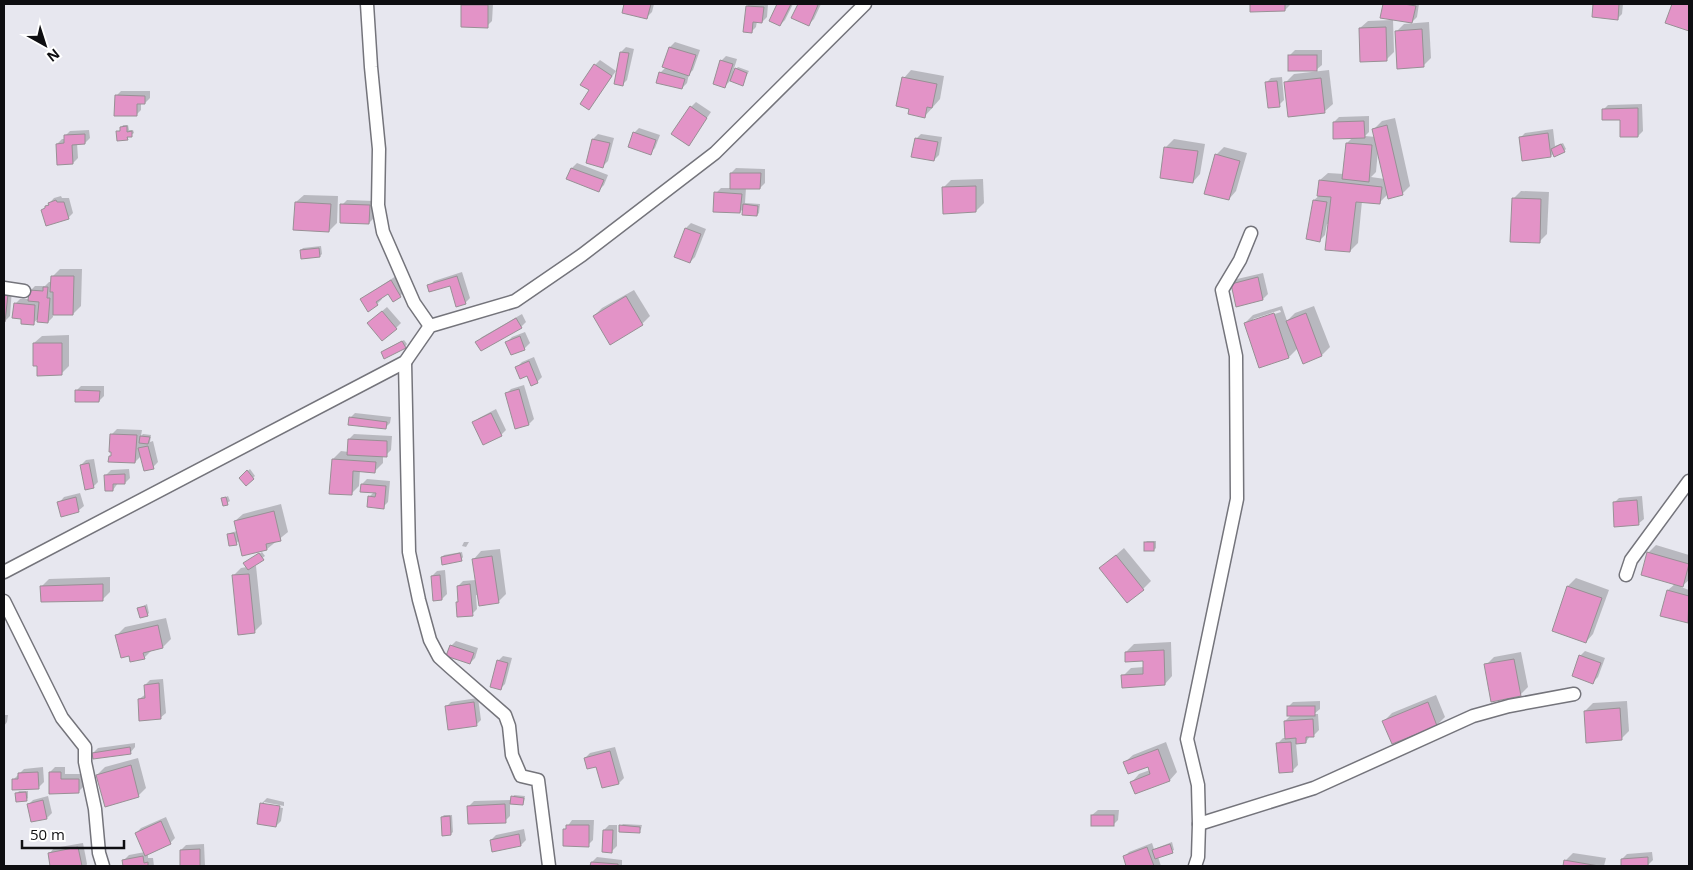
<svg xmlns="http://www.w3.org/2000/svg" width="1693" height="870" font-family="'Open Sans',sans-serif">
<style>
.shadow{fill:#0003;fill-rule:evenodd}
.building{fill:#e393c7;stroke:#989095}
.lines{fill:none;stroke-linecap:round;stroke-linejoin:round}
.street-casing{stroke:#74747b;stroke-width:15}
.street{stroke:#fff;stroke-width:12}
</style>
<rect width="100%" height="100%" fill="#e7e7ef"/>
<!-- shadow -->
<g class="shadow">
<path d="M464 4H493L492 21 487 26 463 5Z"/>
<path d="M625 4H654L652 12 647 17 623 12Z"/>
<path d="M749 4H768L767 17 762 22 757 21 756 27 751 32 747 6Z"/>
<path d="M779 4H793L785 20 780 25 771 21Z"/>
<path d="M799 4H821L814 19 809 24 793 18Z"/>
<path d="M1251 4H1291L1285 10 1252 11Z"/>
<path d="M1384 4H1419L1417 17 1412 22 1393 19 1394 52 1386 60 1360 28 1368 21 1392 20 1382 17Z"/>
<path d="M1595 4H1623L1622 14 1617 19 1593 16Z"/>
<path d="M1429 22 1431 58 1423 66 1396 32 1404 24Z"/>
<path d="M675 42 700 50 693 70 689 74 687 83 682 88 660 73 666 67H664L670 47Z"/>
<path d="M626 47 634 49 627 80 622 85 615 83 621 52Z"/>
<path d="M1295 50H1322V65L1316 70 1290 55Z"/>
<path d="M726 56 737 59 733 72 738 67 749 71 742 84 731 80 725 86 721 61Z"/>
<path d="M600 60 616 71 589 108 590 90 595 65Z"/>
<path d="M911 70 944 76 940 99 925 116 911 108 904 78Z"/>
<path d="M1329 70 1333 104 1325 111 1289 116 1286 82 1294 74Z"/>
<path d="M1282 77 1284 100 1279 105 1266 83 1271 78Z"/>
<path d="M121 91H150V98L145 103H141V110L136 115 116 96Z"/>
<path d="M696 102 711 112 689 144 691 107Z"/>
<path d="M1642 104 1643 131 1638 136 1621 118 1603 110 1608 105Z"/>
<path d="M1369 116V132L1365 136 1376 137 1374 129 1382 121 1395 118 1410 186 1402 194H1388L1379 203 1362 201 1358 243 1350 251 1329 224H1327L1325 235 1320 240 1314 200 1320 195V180L1328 173 1344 174 1347 143 1353 137 1334 122 1339 117ZM1378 150 1385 179 1371 177 1376 172Z"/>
<path d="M123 125H128L129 130H133L134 133 129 136 127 139 118 132 121 130Z"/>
<path d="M639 128 660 135 655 148 650 153 634 133Z"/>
<path d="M1553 129 1555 146 1563 143 1566 149 1564 151 1554 153 1551 156 1520 138 1525 133Z"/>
<path d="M89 130 90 138 85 143H77L78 158 73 163 57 144 62 139H65V136L70 131Z"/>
<path d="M598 134 614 138 608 161 603 166 588 163 593 139Z"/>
<path d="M921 134 942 137 939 155 934 160 916 139Z"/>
<path d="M1174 139 1205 144 1200 174 1193 182 1161 177 1166 147Z"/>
<path d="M1224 147 1247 153 1236 191 1229 199 1216 155Z"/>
<path d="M577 163 608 175 604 185 599 190 568 178 572 168Z"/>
<path d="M736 168 765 169V183L760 188H746L745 203 760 204 759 213 757 215 744 208 740 212 716 193 721 188H731V173Z"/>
<path d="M983 179 984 203 976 211 943 188 951 180Z"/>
<path d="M1521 191 1549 192 1547 234 1539 242 1513 199Z"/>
<path d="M304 195 338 196 337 223 329 231 296 202Z"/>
<path d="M61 196 62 198H69L73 213 68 218 43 210 54 198Z"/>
<path d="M347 200 374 201V218L369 223 342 205Z"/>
<path d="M691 223 706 229 695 257 690 262 675 256 686 228Z"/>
<path d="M321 246 322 254 320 256 301 250 303 248Z"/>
<path d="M60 269H82L81 306 73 314 53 313V317L48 322 39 318 33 323 15 304 20 299H29L30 291 35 286H45L49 282H52V277Z"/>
<path d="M462 272 470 298 465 303 450 284 429 286 434 281Z"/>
<path d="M1263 273 1268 294 1263 299 1232 284 1237 279Z"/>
<path d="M396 276 405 291 400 296 388 292 381 297 382 299 377 304 362 300 367 295Z"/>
<path d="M4 288 12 289 10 316 5 321Z"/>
<path d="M634 290 650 316 642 324 594 316 602 308Z"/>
<path d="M1282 306 1287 321 1295 313 1314 306 1330 347 1322 355 1303 362 1298 348 1289 357 1260 366 1245 323 1253 315ZM1280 310 1281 312 1253 321V319Z"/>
<path d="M387 307 401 323 396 328 374 318Z"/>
<path d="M522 314 526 322 521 327 481 350 477 342 482 337Z"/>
<path d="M525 332 530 343 525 348 511 354 507 342 512 337Z"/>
<path d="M69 335V366L61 374 34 343 42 336Z"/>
<path d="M404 340 407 344 405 347 384 350Z"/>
<path d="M534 357 542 377 537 382 517 367 522 362Z"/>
<path d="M524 385 534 419 529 424 516 427 506 394 511 389Z"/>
<path d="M81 386H104V396L99 401 76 391Z"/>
<path d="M496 409 506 430 501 435 474 423 479 418Z"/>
<path d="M355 413 391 417 390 423 385 428 350 418Z"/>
<path d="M117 429 142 430 141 436 143 434 151 435 150 442 153 441 158 462 153 467 141 456 135 462 110 456 113 453 112 434Z"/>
<path d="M354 434 392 436 391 450 386 455H383V463L375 471 360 470 359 486 351 494 333 459 341 451 349 452V439Z"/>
<path d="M94 459 98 482 93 487 81 465 86 460Z"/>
<path d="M129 469 130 478 125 483H118L113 490 106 475 111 470Z"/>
<path d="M250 469 255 476 246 484 240 478Z"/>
<path d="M367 479 390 481 388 502 383 507 369 497 374 492 362 484Z"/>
<path d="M80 493 84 506 78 511 59 503 64 497Z"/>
<path d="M228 496 230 501 227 503 222 499Z"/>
<path d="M1642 496 1644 519 1638 524 1614 503 1619 498Z"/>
<path d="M281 504 288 532 267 549 239 540 236 544 228 535 230 533 237 531 235 521 243 514Z"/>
<path d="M1147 541H1156V548L1154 550 1145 543Z"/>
<path d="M464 542H469L466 547 462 546Z"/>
<path d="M1656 545 1689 555V580L1681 587 1689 590 1688 622 1661 615 1668 590 1675 584 1648 553Z"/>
<path d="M1124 548 1151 581 1143 589 1109 561Z"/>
<path d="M500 549 506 594 498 602 476 595 477 609 472 614 457 603 459 600 458 586 463 581 476 580 474 559 481 551Z"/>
<path d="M262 552 265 556 250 567 256 566 262 624 254 632 233 576 241 568 247 567V562Z"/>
<path d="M462 552 463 557 461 560 442 557 444 555Z"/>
<path d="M445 570 447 594 442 599 432 576 437 571Z"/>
<path d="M110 577V592L103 599 42 586 49 579Z"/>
<path d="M1576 578 1609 590 1593 634 1586 642 1553 630 1568 586Z"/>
<path d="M147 604 149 613 147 615 138 609Z"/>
<path d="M166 618 171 639 163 647 152 650 144 658 130 655 117 635 125 627Z"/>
<path d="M456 641 478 648 475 658 470 663 451 646Z"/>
<path d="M1171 642 1172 676 1165 684 1123 676 1131 668 1144 667V660L1126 652 1134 644Z"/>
<path d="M1585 651 1605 658 1598 677 1593 682 1580 656Z"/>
<path d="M1521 652 1528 687 1520 695 1486 665 1494 657Z"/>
<path d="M503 656 512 658 505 684 500 689 498 661Z"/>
<path d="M163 679 166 713 160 718 139 699 146 694 145 685 150 680Z"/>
<path d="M1436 695 1445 717 1437 725 1392 742 1384 721 1392 713Z"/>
<path d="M478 698 481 720 476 725 446 707 451 702Z"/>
<path d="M1320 701V709L1314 714H1318L1319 730 1314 735 1310 736 1306 742 1296 743 1298 765 1293 770 1278 743 1283 738H1286L1285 721 1291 715 1288 707 1293 702Z"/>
<path d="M1627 701 1629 731 1621 739 1585 711 1593 703Z"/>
<path d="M4 715H8L7 722 4 726Z"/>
<path d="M1166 742 1177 772 1170 780 1136 793 1132 782 1139 774 1150 770 1148 765 1125 762 1133 755Z"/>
<path d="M135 743V747L130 753H93L98 748Z"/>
<path d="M615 747 624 778 619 783 603 787 597 765 585 758 590 753Z"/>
<path d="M138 758 146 788 138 796 97 775 105 767Z"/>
<path d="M43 767 44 782 39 787 13 780 24 769Z"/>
<path d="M55 767H65V774H83V787L78 792 50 772Z"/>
<path d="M19 791H28V798L26 800 17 794Z"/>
<path d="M514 795 525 796 524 802 522 804 510 803V816L505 821 469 806 474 801 512 800Z"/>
<path d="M48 796 52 813 47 818 28 805 33 800Z"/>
<path d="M267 798 284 802V806L264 802V805L283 808 281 821 276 826 262 803Z"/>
<path d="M1098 810H1119L1118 820 1113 825 1092 815Z"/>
<path d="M444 815H452L453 832 451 834 442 817Z"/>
<path d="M166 817 175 838 170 843 148 853V858H153L154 866H125L124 860 129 855 145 852 136 833 141 828Z"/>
<path d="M572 820H594L593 840 588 845 565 830Z"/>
<path d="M623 824 642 825 641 829 639 832 621 826Z"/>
<path d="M609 825H617V846L612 851 604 830Z"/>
<path d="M524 829 526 840 521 845 493 850 491 840 496 835Z"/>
<path d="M1172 842 1174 850 1158 857 1161 866H1128L1124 857 1129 852 1152 843 1154 849Z"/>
<path d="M83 843 87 864 86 866H52L49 854 54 848Z"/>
<path d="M204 844 205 866H182L181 850 186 845Z"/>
<path d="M1652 852 1653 860 1648 865 1622 866V859L1627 854Z"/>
<path d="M1573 853 1606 858 1604 866H1564L1565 861Z"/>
<path d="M597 857 622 860V866H591L592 862Z"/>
</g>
<!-- building -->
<g class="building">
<path d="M624 4H651L647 19 622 13Z"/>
<path d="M777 4H791L780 26 769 21Z"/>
<path d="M798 4H814L818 5 809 26 791 18Z"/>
<path d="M1250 4H1285V11L1250 12Z"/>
<path d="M1383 4H1404L1416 6 1412 23 1380 18Z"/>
<path d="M1593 4H1619L1618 20 1592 17Z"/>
<path d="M1672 4H1689V31L1665 23Z"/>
<path d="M461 5H488V28L461 27Z"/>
<path d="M746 6 764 7 762 23 753 22 752 33 743 32Z"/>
<path d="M1386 27 1387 61 1360 62 1359 28Z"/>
<path d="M1422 29 1424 67 1397 69 1395 31Z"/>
<path d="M669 47 696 55 689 76 662 67Z"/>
<path d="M620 52 629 53 623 86 614 84Z"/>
<rect x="1288" y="55" width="29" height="16"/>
<path d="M720 60 733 64 725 88 713 84Z"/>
<path d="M594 64 612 76 589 110 580 104 589 90 580 85Z"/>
<path d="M735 68 747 73 743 86 730 81Z"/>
<path d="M659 72 685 79 682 89 656 83Z"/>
<path d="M902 77 937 84 932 108 927 107 925 118 908 114 909 109 896 106Z"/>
<path d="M1321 78 1325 113 1288 117 1284 82Z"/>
<path d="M1277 81 1280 107 1268 108 1265 82Z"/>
<path d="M115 95 145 96V104H137V116H114Z"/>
<path d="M690 106 707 118 689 146 671 134Z"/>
<path d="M1638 108V137H1620V120H1602V109Z"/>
<path d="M1364 121 1365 138 1333 139V122Z"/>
<path d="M1387 125 1403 195 1388 199 1372 129Z"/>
<path d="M127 126V132L132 131V137H127L128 140 117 141 116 131H120V127Z"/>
<path d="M633 132 656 140 651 155 628 147Z"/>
<path d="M1548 133 1551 157 1522 161 1519 137Z"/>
<path d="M85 134V144L72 145 73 164 57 165 56 144 64 143V135Z"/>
<path d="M915 138 938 142 934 161 911 157Z"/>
<path d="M592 139 610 143 603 168 586 163Z"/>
<path d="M1346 143 1372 145 1369 182 1342 179Z"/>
<path d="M1561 144 1565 152 1554 157 1551 149Z"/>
<path d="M1164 147 1198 151 1193 183 1160 178Z"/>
<path d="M1215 154 1240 161 1229 200 1204 194Z"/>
<path d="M571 168 604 180 599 192 566 179Z"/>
<path d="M730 173H761L760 189H730Z"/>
<path d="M1319 180 1382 187 1380 204 1356 202 1350 252 1325 250 1331 197 1317 196Z"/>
<path d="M976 186V212L943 214 942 187Z"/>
<path d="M714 192 742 194 740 213 713 212Z"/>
<path d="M1512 198 1541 199 1540 243 1510 242Z"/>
<path d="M56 200 57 202H64L69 219 46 226 41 210 45 208V206L49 205 48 203Z"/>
<path d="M1313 200 1327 202 1320 242 1306 239Z"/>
<path d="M295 202 331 204 329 232 293 230Z"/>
<path d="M340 204 370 205 369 224 340 223Z"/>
<path d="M743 204 758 206 757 216 742 215Z"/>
<path d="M685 228 701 234 690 263 674 257Z"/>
<path d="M319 248 320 257 301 259 300 250Z"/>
<path d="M51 276H74L73 315H53V292H50Z"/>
<path d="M457 276 466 304 456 307 450 286 429 292 427 285Z"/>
<path d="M1258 277 1263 300 1236 307 1231 284Z"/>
<path d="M391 280 401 297 393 302 388 294 376 302 378 305 368 312 360 299Z"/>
<path d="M43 287H48L47 298H50L48 323 37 322 39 302 28 301 29 290 43 291Z"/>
<path d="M4 293 8 294 5 322H4Z"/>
<path d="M626 296 643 325 610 345 593 316Z"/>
<path d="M14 303 35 305 34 325 21 324V319L12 318Z"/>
<path d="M382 311 397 329 382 341 367 323Z"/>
<path d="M1274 313 1289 358 1259 368 1244 323Z"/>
<path d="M1306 313 1322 356 1303 364 1286 321Z"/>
<path d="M516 318 522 328 481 351 475 342Z"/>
<path d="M520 336 525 350 511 355 505 342Z"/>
<path d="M402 341 406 348 384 359 381 352Z"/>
<path d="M33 343H62V375L37 376V366H33Z"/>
<path d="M529 361 538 383 531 386 527 376 520 379 515 367Z"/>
<path d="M519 389 529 425 515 429 505 393Z"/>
<path d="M75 390 100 391 99 402H75Z"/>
<path d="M491 413 502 436 483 445 472 422Z"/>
<path d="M349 417 387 422 386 429 348 425Z"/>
<path d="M110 434 137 435 135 463 108 462 109 456H111V452H109Z"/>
<path d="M140 436 150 437 148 444 139 443Z"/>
<path d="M348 439 387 441V457L347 455Z"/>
<path d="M148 446 154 469 144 471 138 448Z"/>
<path d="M332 459 376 462 375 473 353 471 352 495 329 494Z"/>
<path d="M89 463 94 488 85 490 80 465Z"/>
<path d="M247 470 254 479 246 486 239 478Z"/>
<path d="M125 474V484H113V491H105L104 475Z"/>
<path d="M361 484 386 486 384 509 367 507 368 496 375 497 376 493 360 492Z"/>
<path d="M76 497 79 512 61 517 57 502Z"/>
<path d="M226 497 228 505 223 506 221 498Z"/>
<path d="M1637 500 1639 525 1614 527 1613 502Z"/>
<path d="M274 511 281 541 266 544 267 550 242 556 234 521Z"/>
<path d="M234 533 237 545 229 546 227 534Z"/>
<rect x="1144" y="542" width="10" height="9"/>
<path d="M1647 552 1689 564 1683 587 1641 575Z"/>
<path d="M259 553 264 560 248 570 243 563Z"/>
<path d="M460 553 462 561 442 565 441 557Z"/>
<path d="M1116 555 1144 590 1127 603 1099 568Z"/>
<path d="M492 556 499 603 479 606 472 559Z"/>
<path d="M249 574 255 633 238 635 232 575Z"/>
<path d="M440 575 442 600 433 601 431 576Z"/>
<path d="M103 584V601L41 602 40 586Z"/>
<path d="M470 584 473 616 457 617 456 602H458L457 586Z"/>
<path d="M1567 586 1602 598 1586 643 1552 631Z"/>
<path d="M1667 590 1689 596 1688 623 1660 616Z"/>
<path d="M145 606 148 616 140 618 137 608Z"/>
<path d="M158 625 163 648 143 653 145 659 130 662 129 656 121 658 115 635Z"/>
<path d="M450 645 474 653 470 664 446 656Z"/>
<path d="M1164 650 1165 685 1122 688 1121 675 1143 674V661L1125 662V652Z"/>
<path d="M1579 655 1601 663 1593 684 1572 676Z"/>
<path d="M1514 659 1521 696 1491 702 1484 664Z"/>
<path d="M497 660 508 663 501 690 490 687Z"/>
<path d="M159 683 161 719 139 721 138 699 145 698 144 685Z"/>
<path d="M474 702 477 726 448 730 445 706Z"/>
<path d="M1428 702 1437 726 1392 744 1382 721Z"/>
<rect x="1287" y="706" width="28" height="10"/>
<path d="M1620 708 1622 740 1586 743 1584 711Z"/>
<path d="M1313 719 1314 737H1306V743L1296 744V738L1285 739 1284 721Z"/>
<path d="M1291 742 1293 772 1279 773 1276 743Z"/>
<path d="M130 747 131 754 93 759 92 753Z"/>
<path d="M1158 749 1170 781 1135 794 1130 782 1150 774 1148 767 1128 774 1123 762Z"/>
<path d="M610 751 619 784 602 788 596 767 587 769 584 758Z"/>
<path d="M131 765 139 797 105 807 96 775Z"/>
<path d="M38 772 39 789 12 790V779H18V773Z"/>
<path d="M49 772H61V779H79V793L49 794Z"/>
<path d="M26 792 27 801 16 802 15 793Z"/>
<path d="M511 796 524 798 523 805 510 804Z"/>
<path d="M43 800 47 819 31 822 27 804Z"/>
<path d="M260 803 280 806 276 827 257 824Z"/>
<path d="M505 804 506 823 468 824 467 806Z"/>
<rect x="1091" y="815" width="23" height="11"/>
<path d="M450 816 451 835 442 836 441 817Z"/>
<path d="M161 821 171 844 145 856 135 833Z"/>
<path d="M566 825H589V847L563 846V829H566Z"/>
<path d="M619 825 640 827V833L619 832Z"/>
<path d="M603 830H613L612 853 602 852Z"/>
<path d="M519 834 521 846 492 852 490 840Z"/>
<path d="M1170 844 1173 853 1155 859 1152 850Z"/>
<path d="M78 847 82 866H50L48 853Z"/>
<path d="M1147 847 1154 866H1126L1123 856Z"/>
<path d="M200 849V866H180V850Z"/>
<path d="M143 856 144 863 148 862V866H123L122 860Z"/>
<path d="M1648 857V866H1621V859Z"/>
<path d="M1564 860 1599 866H1563Z"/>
<path d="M591 862 618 864V866H590Z"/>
</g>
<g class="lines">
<!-- street casing -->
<g class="street-casing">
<g id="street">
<path d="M367 4 371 67 379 149 378 205 383 232 414 303 430 326"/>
<path d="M4 288 24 291"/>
<path d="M405 362 409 552 419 600 430 640 439 657 450 667 505 715 509 726 512 755 521 776 538 780 549 866"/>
<path d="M4 572 405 362 430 326 515 301 582 255 715 153 865 4"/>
<path d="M1626 575 1631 560 1689 481"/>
<path d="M4 601 62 718 85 747V762L95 809 99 853 103 866"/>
<path d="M1199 824 1314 788 1473 716 1509 706 1574 694"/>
<path d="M1195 866 1198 857 1199 824 1198 785 1187 739 1237 499 1236 356 1222 290 1240 260 1251 233"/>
</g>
</g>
<!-- street -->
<use href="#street" class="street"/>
</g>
<!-- border -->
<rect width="1693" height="870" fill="none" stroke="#0e0e11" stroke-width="10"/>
<!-- north arrow -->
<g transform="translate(45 45) rotate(141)" stroke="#ffffff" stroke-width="4" paint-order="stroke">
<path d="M0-4L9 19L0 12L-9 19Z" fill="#0e0e11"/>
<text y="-8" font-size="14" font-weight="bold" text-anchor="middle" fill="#0e0e11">N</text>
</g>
<!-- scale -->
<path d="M22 840v8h102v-8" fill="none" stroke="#0e0e11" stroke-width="2.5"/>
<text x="30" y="840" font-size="15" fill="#0e0e11" stroke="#ffffff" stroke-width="4" paint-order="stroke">50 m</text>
</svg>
